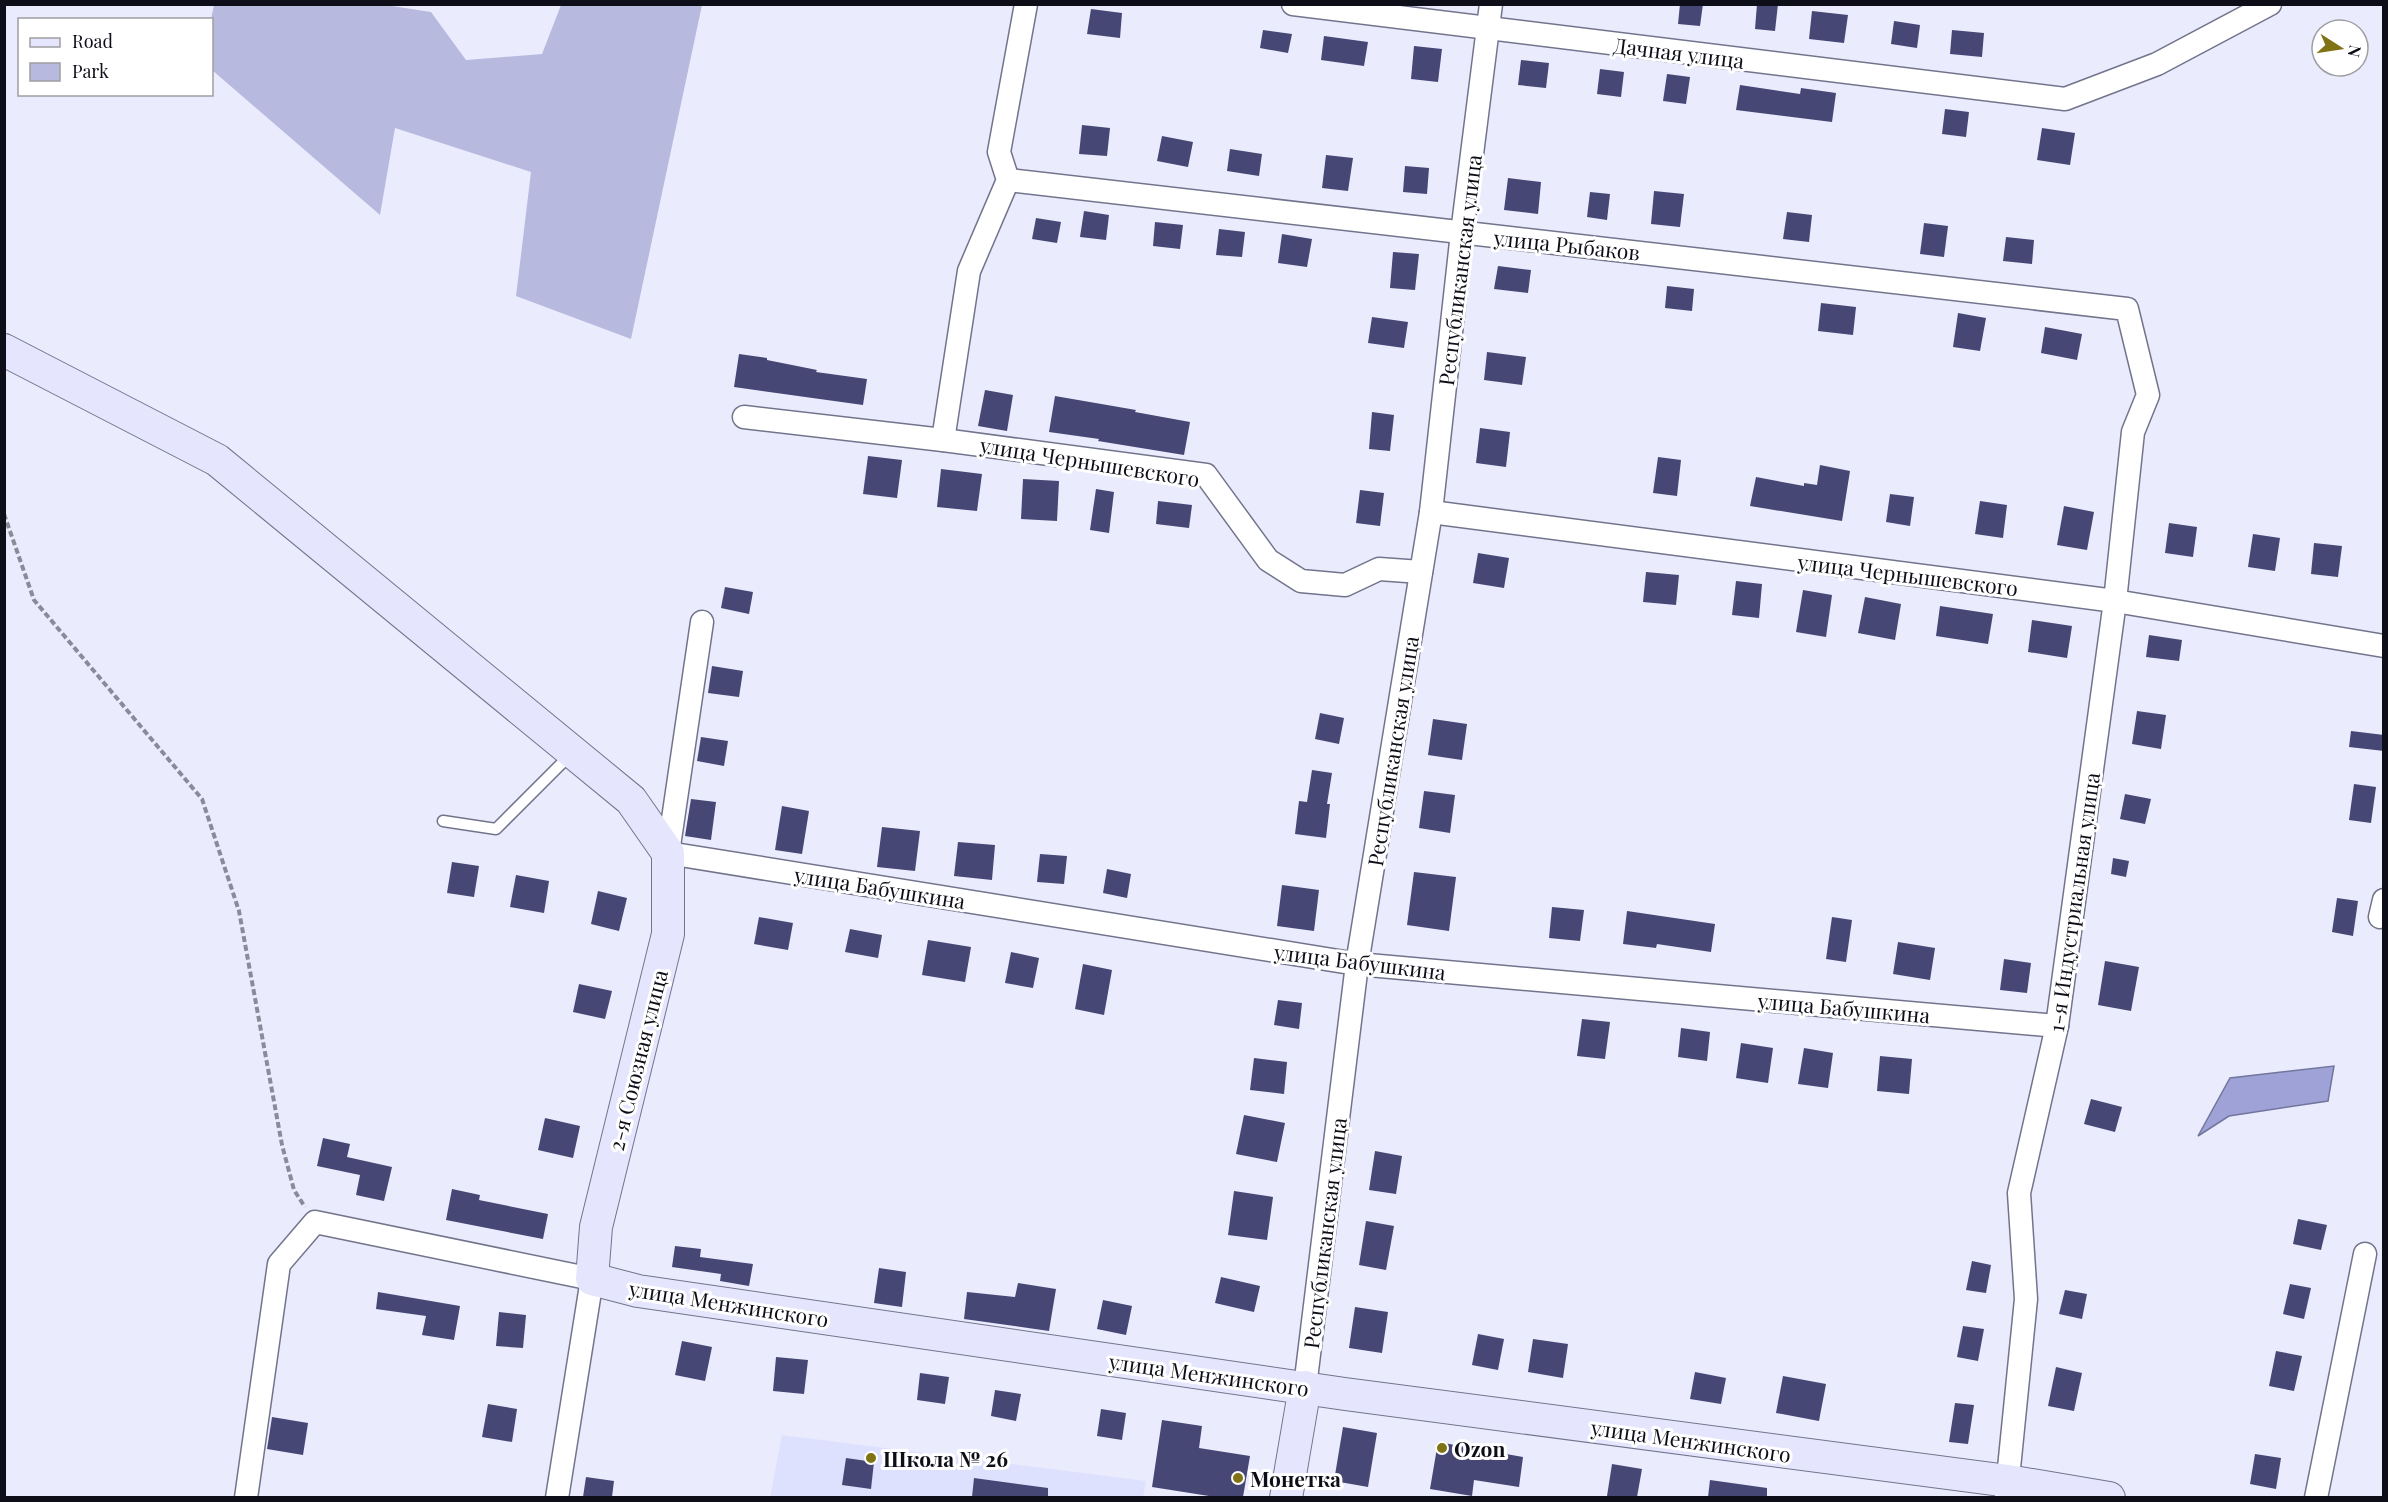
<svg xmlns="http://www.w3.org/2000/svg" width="2388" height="1502" font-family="'Playfair Display',serif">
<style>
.built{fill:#dee1fd}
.green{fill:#b7bade}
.water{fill:#9ea2d6;stroke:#72769d;stroke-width:1.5}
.building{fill:#464775}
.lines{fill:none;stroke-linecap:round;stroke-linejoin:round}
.lane-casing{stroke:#72748c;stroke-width:13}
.street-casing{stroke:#72748c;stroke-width:25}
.secondary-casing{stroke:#72748c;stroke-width:34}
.path{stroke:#8a8b99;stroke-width:4;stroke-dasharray:6 3;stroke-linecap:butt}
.lane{stroke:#fff;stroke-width:10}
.street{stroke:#fff;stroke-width:22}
.secondary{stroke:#e5e6fe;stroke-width:32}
.poi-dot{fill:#807315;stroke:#fff;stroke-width:2}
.labels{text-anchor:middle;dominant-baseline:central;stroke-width:6;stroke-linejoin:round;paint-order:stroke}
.street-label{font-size:21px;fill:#0d0e17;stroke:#fff}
.poi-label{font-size:21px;font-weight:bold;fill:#0d0e17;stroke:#fff;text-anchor:start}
</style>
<rect width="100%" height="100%" fill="#eaecfd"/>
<!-- built -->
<path class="built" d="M782 1435 1146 1481 1143 1498H770Z"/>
<!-- green -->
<path class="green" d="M214 5 379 4 431 12 466 60 542 54 561 5H702L631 339 516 296 531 172 395 128 380 215 212 70 211 19Z"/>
<!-- water -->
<path class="water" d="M2334 1066 2328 1101 2229 1116 2198 1136 2230 1078Z"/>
<!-- building -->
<g class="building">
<path d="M1680 4H1703L1700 26 1678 24Z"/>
<path d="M1757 4H1778L1775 31 1755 29Z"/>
<path d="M1091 9 1122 13 1120 38 1087 34Z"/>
<path d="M1812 11 1848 15 1844 43 1809 39Z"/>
<path d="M1894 21 1920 25 1917 48 1891 44Z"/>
<path d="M1263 30 1292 34 1288 53 1260 48Z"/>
<path d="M1952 30 1984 33 1982 57 1950 54Z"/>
<path d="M1324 36 1368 42 1364 66 1321 60Z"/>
<path d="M1414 46 1442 49 1438 82 1411 79Z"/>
<path d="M1521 60 1549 63 1546 88 1518 85Z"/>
<path d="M1600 69 1624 72 1621 97 1597 94Z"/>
<path d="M1667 74 1690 77 1686 104 1663 101Z"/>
<path d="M1740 85 1800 94 1801 88 1836 93 1832 122 1736 110Z"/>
<path d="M1945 109 1969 112 1966 137 1942 134Z"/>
<path d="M1082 125 1110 128 1107 156 1079 154Z"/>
<path d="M2042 128 2075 133 2070 165 2037 160Z"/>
<path d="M1162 136 1193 142 1188 167 1157 161Z"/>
<path d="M1230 149 1262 154 1259 176 1227 171Z"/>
<path d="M1326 155 1353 158 1348 191 1322 188Z"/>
<path d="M1405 166 1429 168 1427 194 1403 192Z"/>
<path d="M1508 178 1541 182 1538 214 1504 210Z"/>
<path d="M1654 191 1684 194 1680 227 1651 224Z"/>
<path d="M1590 192 1610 194 1607 220 1587 217Z"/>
<path d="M1084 211 1109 215 1106 240 1080 237Z"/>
<path d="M1787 212 1812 215 1809 242 1783 239Z"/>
<path d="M1036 218 1061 222 1057 243 1032 239Z"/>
<path d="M1155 222 1183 225 1180 249 1153 246Z"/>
<path d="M1924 223 1948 226 1944 257 1920 254Z"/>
<path d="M1219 229 1245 232 1242 257 1216 255Z"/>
<path d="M1282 234 1312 239 1307 267 1278 263Z"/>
<path d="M2006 237 2034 240 2032 264 2003 261Z"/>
<path d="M1393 252 1419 254 1415 290 1390 288Z"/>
<path d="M1498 266 1531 270 1528 293 1494 289Z"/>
<path d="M1667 286 1694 289 1692 311 1665 308Z"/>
<path d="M1821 303 1856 307 1853 335 1818 331Z"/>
<path d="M1958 313 1986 318 1980 351 1953 347Z"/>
<path d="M1372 317 1408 322 1404 348 1368 343Z"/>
<path d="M2045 327 2082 334 2077 360 2041 353Z"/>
<path d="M1487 352 1526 357 1522 385 1484 380Z"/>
<path d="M739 354 767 358V360L817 370 816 372 867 379 863 405 734 387Z"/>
<path d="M985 390 1013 395 1007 431 978 426Z"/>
<path d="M1055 396 1136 410 1135 412 1190 422 1184 455 1098 441 1099 439 1049 432Z"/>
<path d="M1372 412 1394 415 1390 451 1369 449Z"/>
<path d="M1480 428 1510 432 1506 467 1476 463Z"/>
<path d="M868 456 902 460 897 498 863 494Z"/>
<path d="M1658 457 1681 460 1677 496 1653 493Z"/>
<path d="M1820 465 1850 471 1842 521 1750 506 1756 477 1804 486V483L1817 485Z"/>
<path d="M941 469 982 474 977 511 937 507Z"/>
<path d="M1023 479 1059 481 1057 521 1021 519Z"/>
<path d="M1096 489 1114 492 1109 533 1090 530Z"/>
<path d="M1360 490 1384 493 1380 526 1356 523Z"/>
<path d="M1890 494 1914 497 1910 526 1886 522Z"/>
<path d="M1158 501 1192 505 1189 528 1156 524Z"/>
<path d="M1980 501 2007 505 2003 538 1975 534Z"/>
<path d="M2064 506 2094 512 2087 550 2057 545Z"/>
<path d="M2169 523 2197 527 2193 557 2165 553Z"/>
<path d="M2253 534 2280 538 2275 571 2248 567Z"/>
<path d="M2314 543 2342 546 2338 577 2311 574Z"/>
<path d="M1478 553 1509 558 1504 588 1473 583Z"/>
<path d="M1646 572 1679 575 1676 605 1643 602Z"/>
<path d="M1736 581 1762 584 1759 618 1732 615Z"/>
<path d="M725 587 753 592 749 614 721 608Z"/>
<path d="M1803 590 1832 595 1826 637 1796 632Z"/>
<path d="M1865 597 1901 604 1895 640 1858 633Z"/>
<path d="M1940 606 1993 614 1988 644 1936 636Z"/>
<path d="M2032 620 2072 626 2067 658 2028 652Z"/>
<path d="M2149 635 2182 640 2179 661 2146 657Z"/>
<path d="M712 666 743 671 739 697 708 693Z"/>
<path d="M2137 711 2166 715 2161 749 2132 744Z"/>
<path d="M1320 713 1344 718 1339 744 1315 739Z"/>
<path d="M1433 719 1467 724 1462 760 1428 755Z"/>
<path d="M2351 731 2384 735V751L2349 747Z"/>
<path d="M701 737 728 741 724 766 697 761Z"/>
<path d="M1312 770 1332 773 1327 804H1330L1326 838 1295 834 1299 801 1307 802Z"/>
<path d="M2354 784 2376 787 2371 823 2349 820Z"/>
<path d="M1424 791 1455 795 1450 833 1419 828Z"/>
<path d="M2125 794 2151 799 2145 824 2120 819Z"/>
<path d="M691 799 716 802 711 840 685 836Z"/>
<path d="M782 806 809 811 802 854 775 850Z"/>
<path d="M882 827 920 831 915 871 877 867Z"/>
<path d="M958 842 995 845 992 880 954 876Z"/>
<path d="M1040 854 1067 856 1064 884 1037 882Z"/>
<path d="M2113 858 2129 861 2126 877 2111 874Z"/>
<path d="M452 862 479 866 474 897 447 893Z"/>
<path d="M1107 869 1131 874 1127 898 1103 893Z"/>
<path d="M1414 872 1456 877 1449 931 1407 925Z"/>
<path d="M516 875 549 881 544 913 510 907Z"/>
<path d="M1282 885 1319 890 1314 931 1277 926Z"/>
<path d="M598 891 627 898 619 931 591 924Z"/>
<path d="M2337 898 2358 901 2353 936 2332 932Z"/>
<path d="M1552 907 1584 910 1580 941 1549 938Z"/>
<path d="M1627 911 1715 924 1711 952 1657 944 1656 948 1623 944Z"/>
<path d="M759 917 793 923 788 950 754 944Z"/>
<path d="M1832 917 1852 920 1846 962 1826 959Z"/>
<path d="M850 929 882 935 878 958 845 952Z"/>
<path d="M928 940 971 947 965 982 922 975Z"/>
<path d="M1898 942 1935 948 1930 980 1893 974Z"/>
<path d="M1011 952 1039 958 1033 988 1005 983Z"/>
<path d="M2004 959 2031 963 2027 993 2000 990Z"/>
<path d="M2105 961 2139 967 2131 1011 2098 1005Z"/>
<path d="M1083 964 1112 970 1104 1015 1075 1009Z"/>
<path d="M579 984 612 991 605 1019 573 1012Z"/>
<path d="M1278 1000 1302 1003 1299 1029 1274 1025Z"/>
<path d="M1582 1019 1610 1022 1605 1059 1577 1056Z"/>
<path d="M1681 1028 1710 1032 1707 1061 1678 1057Z"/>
<path d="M1741 1043 1773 1048 1768 1083 1736 1078Z"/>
<path d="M1804 1048 1833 1053 1828 1088 1798 1084Z"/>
<path d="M1880 1056 1912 1059 1909 1094 1877 1091Z"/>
<path d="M1254 1058 1287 1062 1284 1094 1250 1090Z"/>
<path d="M2091 1099 2122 1107 2115 1132 2084 1124Z"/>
<path d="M1244 1115 1285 1123 1277 1162 1236 1154Z"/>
<path d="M545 1118 580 1126 573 1158 538 1150Z"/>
<path d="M323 1138 350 1144 347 1157 392 1167 384 1201 356 1195 360 1175 317 1166Z"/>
<path d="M1375 1151 1402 1156 1396 1194 1369 1190Z"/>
<path d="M452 1189 480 1195 479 1200 548 1214 543 1239 446 1220Z"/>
<path d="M1234 1191 1273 1197 1267 1240 1228 1235Z"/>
<path d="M2298 1219 2327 1225 2321 1250 2293 1244Z"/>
<path d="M1366 1221 1394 1226 1386 1270 1359 1265Z"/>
<path d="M675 1246 701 1249 700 1257 753 1264 749 1286 720 1281 721 1274 672 1267Z"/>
<path d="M1972 1261 1991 1265 1986 1293 1966 1290Z"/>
<path d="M879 1268 906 1272 902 1307 874 1303Z"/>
<path d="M1221 1277 1260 1286 1254 1312 1215 1303Z"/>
<path d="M1018 1283 1056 1289 1049 1331 964 1319 967 1292 1015 1297Z"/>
<path d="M2290 1284 2311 1288 2304 1319 2283 1314Z"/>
<path d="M2065 1290 2087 1294 2082 1319 2059 1314Z"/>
<path d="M378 1292 460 1306 454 1340 422 1335 426 1316 376 1309Z"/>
<path d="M1103 1300 1132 1306 1126 1335 1097 1329Z"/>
<path d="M1355 1307 1388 1312 1382 1353 1349 1348Z"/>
<path d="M499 1312 526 1315 523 1348 496 1346Z"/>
<path d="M1963 1326 1984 1329 1978 1361 1957 1357Z"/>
<path d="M1478 1334 1504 1339 1498 1370 1472 1365Z"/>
<path d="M1533 1339 1568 1344 1563 1378 1528 1372Z"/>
<path d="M682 1341 712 1347 705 1381 675 1375Z"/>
<path d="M2276 1351 2302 1356 2294 1391 2269 1386Z"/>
<path d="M776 1357 808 1360 804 1394 773 1391Z"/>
<path d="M2056 1367 2082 1373 2074 1411 2048 1406Z"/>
<path d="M1695 1372 1726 1378 1721 1404 1690 1399Z"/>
<path d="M920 1373 949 1377 945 1404 917 1400Z"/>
<path d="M1783 1376 1826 1384 1819 1421 1776 1413Z"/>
<path d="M995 1390 1021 1394 1016 1421 991 1416Z"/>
<path d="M1955 1403 1974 1405 1968 1444 1949 1442Z"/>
<path d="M488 1404 517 1409 512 1442 482 1437Z"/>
<path d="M1101 1409 1126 1413 1122 1440 1097 1436Z"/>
<path d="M272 1417 308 1423 303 1455 267 1449Z"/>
<path d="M1162 1420 1202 1426 1199 1448 1250 1456 1243 1497H1209V1496L1152 1487Z"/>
<path d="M1343 1427 1377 1433 1368 1487 1334 1481Z"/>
<path d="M1438 1442 1523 1457 1519 1487 1474 1480 1472 1496 1430 1489Z"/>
<path d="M2255 1454 2281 1458 2276 1489 2250 1484Z"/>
<path d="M846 1458 874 1462 871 1489 842 1485Z"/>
<path d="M1612 1464 1642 1469 1637 1497 1607 1496Z"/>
<path d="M586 1477 614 1481 612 1497H583Z"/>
<path d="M974 1478 1048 1488V1497H972Z"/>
<path d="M1710 1480 1767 1488V1497H1708Z"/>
</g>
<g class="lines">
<!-- lane casing -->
<g class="lane-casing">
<path id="lane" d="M443 821 496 829 571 754"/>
</g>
<!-- street casing -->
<g class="street-casing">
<g id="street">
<path d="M1293 4 2065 99 2157 64 2270 4"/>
<path d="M1008 180 2127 309 2148 395 2133 432 2115 601 2057 1026 2019 1193 2026 1299 2006 1498"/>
<path d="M744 417 943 440 1206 475 1268 560 1301 581 1345 585 1379 569 1421 572"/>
<path d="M943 440 969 271 1008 180 999 152 1026 4"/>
<path d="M1431 512 2115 601 2384 646"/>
<path d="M702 622 668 853 1357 964 2057 1026"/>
<path d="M2380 917 2384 900"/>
<path d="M1305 1387 1357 964 1431 512 1462 233 1491 4"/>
<path d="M246 1498 279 1264 315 1222 592 1279 557 1498"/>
<path d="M2316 1498 2365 1254"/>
</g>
</g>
<!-- secondary casing -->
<g class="secondary-casing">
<g id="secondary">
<path d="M4 350 217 460 631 800 668 853V934L596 1227 592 1279 638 1291 1345 1394 2008 1481 2109 1498"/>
<path d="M1286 1498 1305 1387"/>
</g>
</g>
<!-- path -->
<path class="path" d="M4 514 34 600 202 799 239 911 282 1145 294 1190 305 1207"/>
<!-- lane -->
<use href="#lane" class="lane"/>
<!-- street -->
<use href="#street" class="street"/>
<!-- secondary -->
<use href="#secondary" class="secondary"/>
</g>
<!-- markers -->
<g class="poi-dot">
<circle cx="1442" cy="1448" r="6"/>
<circle cx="871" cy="1458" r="6"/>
<circle cx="1238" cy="1478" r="6"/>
</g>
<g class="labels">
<!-- street labels -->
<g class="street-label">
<text transform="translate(1679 52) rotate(7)">Дачная улица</text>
<text transform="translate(1567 244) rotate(6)">улица Рыбаков</text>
<text transform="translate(1459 270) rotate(-83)">Республиканская улица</text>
<text transform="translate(1090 461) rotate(9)">улица Чернышевского</text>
<text transform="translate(1908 574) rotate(7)">улица Чернышевского</text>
<text transform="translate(1392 751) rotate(-81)">Республиканская улица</text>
<text transform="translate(880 887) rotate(9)">улица Бабушкина</text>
<text transform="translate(2073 902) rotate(-82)">1-я Индустриальная улица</text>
<text transform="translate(1360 961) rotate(7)">улица Бабушкина</text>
<text transform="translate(1844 1007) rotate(5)">улица Бабушкина</text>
<text transform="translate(637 1060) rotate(-76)">2-я Союзная улица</text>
<text transform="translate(1324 1233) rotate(-83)">Республиканская улица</text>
<text transform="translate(729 1303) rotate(9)">улица Менжинского</text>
<text transform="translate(1209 1374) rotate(8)">улица Менжинского</text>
<text transform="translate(1691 1440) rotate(8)">улица Менжинского</text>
</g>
<!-- poi labels -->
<g class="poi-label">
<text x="1454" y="1448">Ozon</text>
<text x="883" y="1458">Школа № 26</text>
<text x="1250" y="1478">Монетка</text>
</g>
</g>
<!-- border -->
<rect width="2388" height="1502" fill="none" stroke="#0d0e17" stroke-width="12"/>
<!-- legend -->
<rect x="18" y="18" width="195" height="78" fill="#ffffff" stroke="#9e9fa2" stroke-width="1.5"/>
<rect x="30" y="38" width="30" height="9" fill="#e5e6fe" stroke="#9e9fa2" stroke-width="1.5"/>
<text x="72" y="48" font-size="18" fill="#0d0e17">Road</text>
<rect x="30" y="63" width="30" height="18" fill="#b7bade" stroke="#9e9fa2" stroke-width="1.5"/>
<text x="72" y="78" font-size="18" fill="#0d0e17">Park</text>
<!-- north arrow -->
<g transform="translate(2340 48) rotate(102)"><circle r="28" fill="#ffffff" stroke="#9e9fa2" stroke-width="1.5"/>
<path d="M0-4.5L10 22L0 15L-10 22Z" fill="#807315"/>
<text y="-9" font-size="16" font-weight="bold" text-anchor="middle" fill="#0d0e17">N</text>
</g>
</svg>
